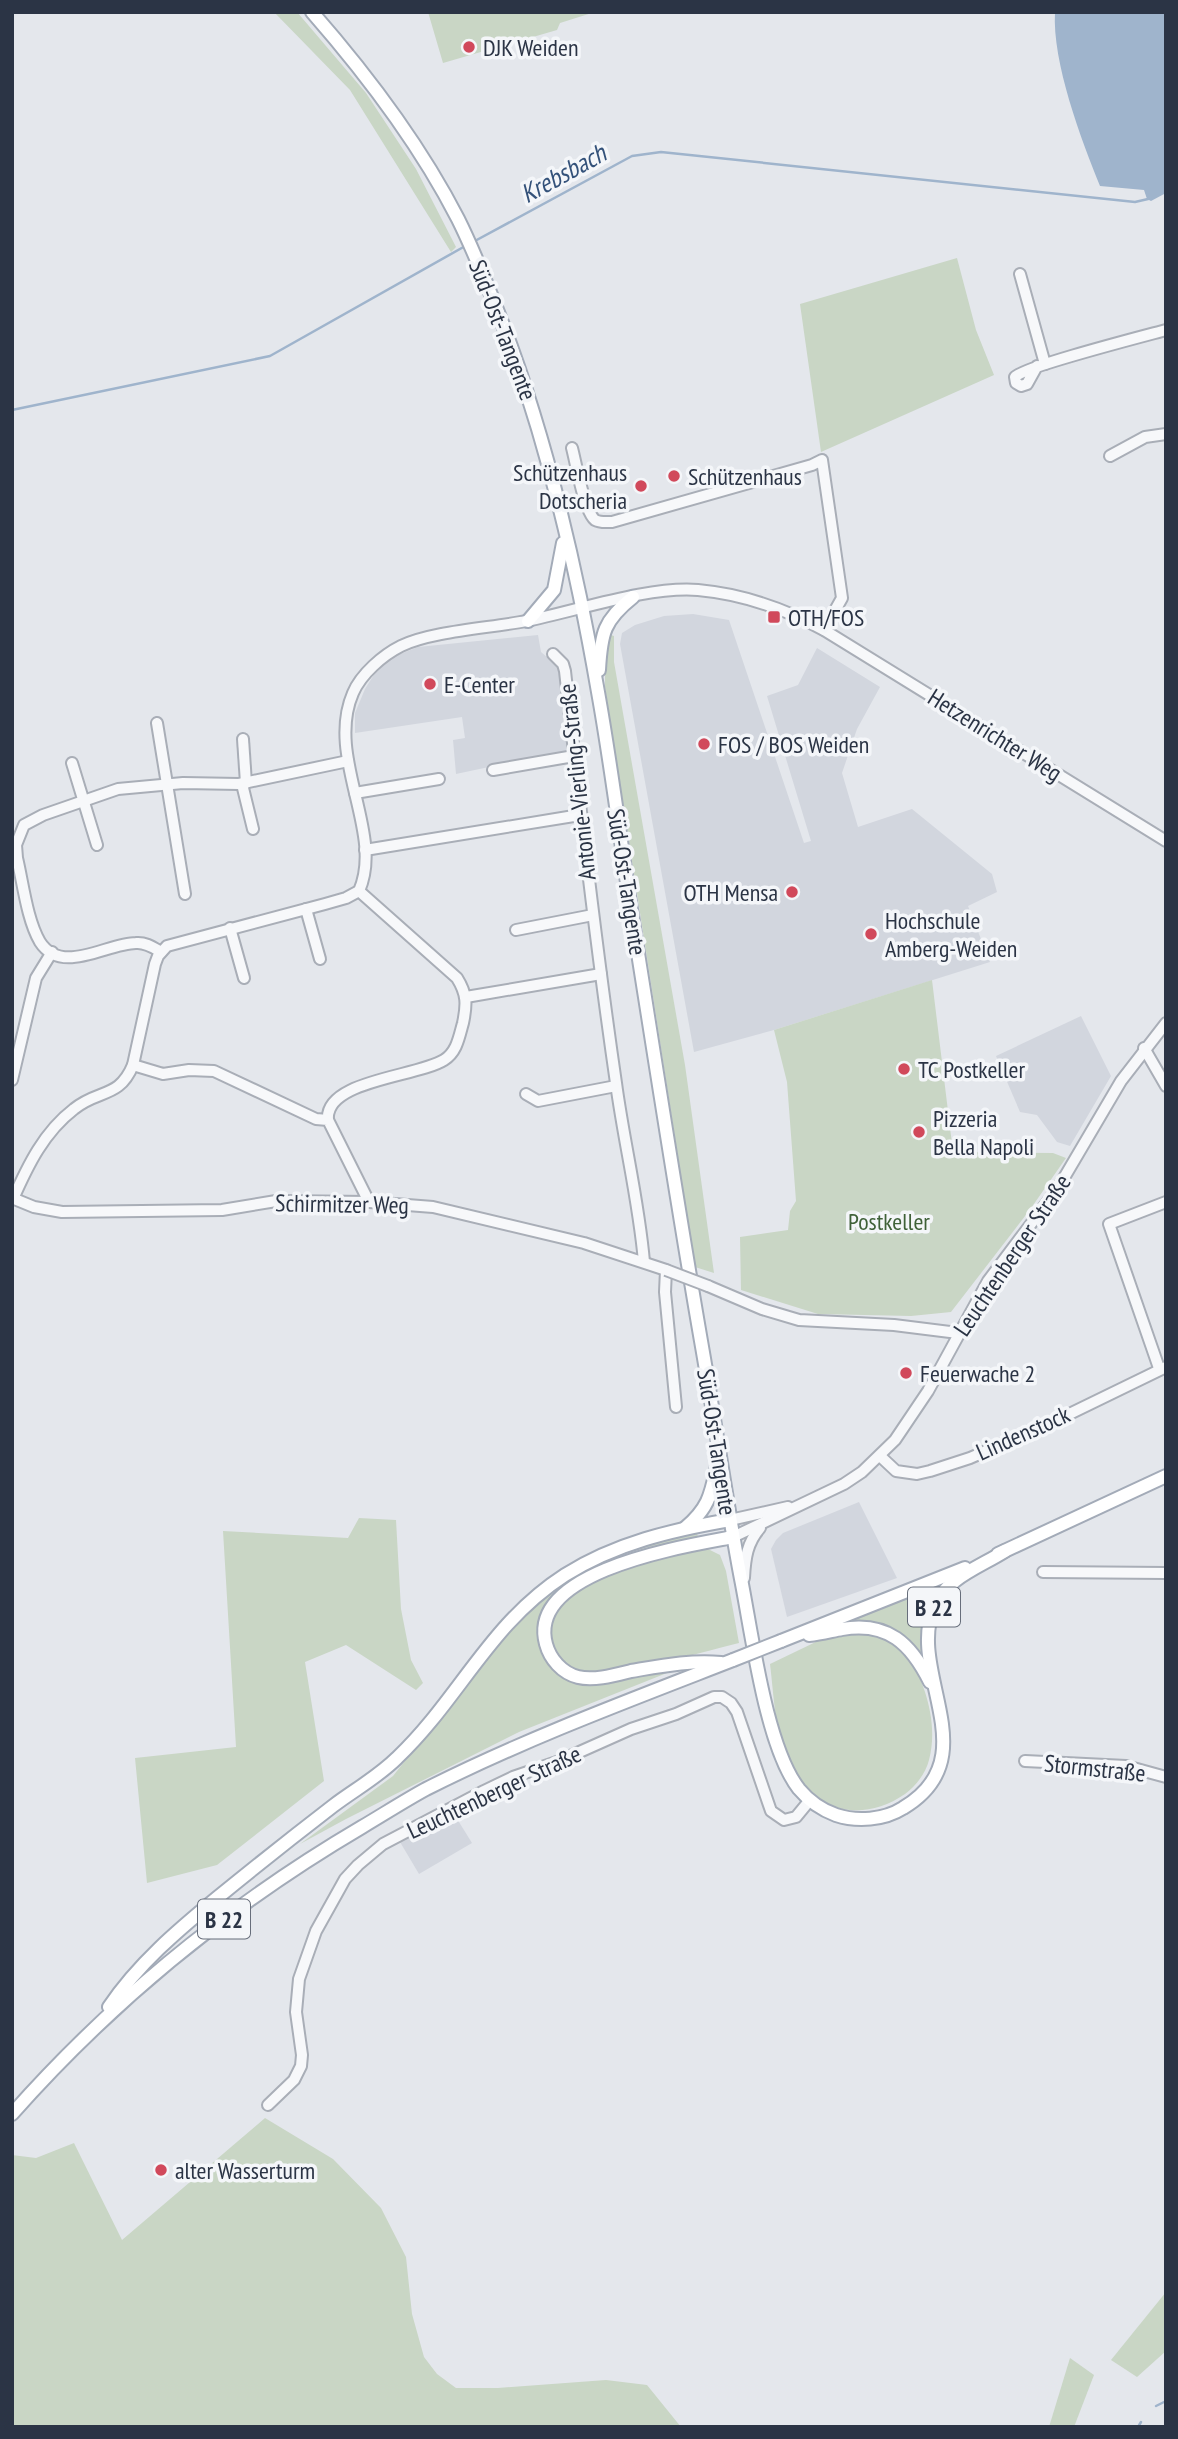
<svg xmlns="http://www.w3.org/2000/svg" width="1178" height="2439" font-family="'PT Sans Narrow',sans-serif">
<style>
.built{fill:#d2d6de}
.green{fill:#c9d6c5}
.water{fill:#9fb4cc}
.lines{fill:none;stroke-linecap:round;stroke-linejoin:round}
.stream{stroke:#9fb4cc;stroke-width:2.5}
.minor-casing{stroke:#a9aeb7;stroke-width:14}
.major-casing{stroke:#a3abb8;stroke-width:16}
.minor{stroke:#f7f8fa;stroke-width:10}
.major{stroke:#fff;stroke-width:12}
.minor-bridge-casing{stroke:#a9aeb7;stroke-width:14;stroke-linecap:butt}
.major-bridge-casing{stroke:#a3abb8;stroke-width:16;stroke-linecap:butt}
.minor-bridge{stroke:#f7f8fa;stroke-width:10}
.major-bridge{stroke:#fff;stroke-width:12}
.poi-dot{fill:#d1495b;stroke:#f4f6f9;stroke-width:2.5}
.labels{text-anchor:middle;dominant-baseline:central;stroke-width:7;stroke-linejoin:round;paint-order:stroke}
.shield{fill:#f4f6f9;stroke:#676e7b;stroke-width:2}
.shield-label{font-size:23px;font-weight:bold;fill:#2b3445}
.poi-label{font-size:24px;fill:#2b3445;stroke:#f4f6f9;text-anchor:start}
.street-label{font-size:24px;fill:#2b3445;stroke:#f4f6f9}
.park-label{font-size:24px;fill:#3f6138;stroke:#f4f6f9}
.water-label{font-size:26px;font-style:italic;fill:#34527a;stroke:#f4f6f9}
</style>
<rect width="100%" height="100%" fill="#e4e7ec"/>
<!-- built -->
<g class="built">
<path d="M693 614 729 620 804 843 811 841 767 696 798 685 817 648 880 687 857 729 842 773 858 827 912 809 992 874 997 892 968 906 990 962 774 1030 694 1052 620 644 622 633 635 625 664 616Z"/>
<path d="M538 635 541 652 560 668 569 750 456 774 453 740 465 738 462 717 355 733V713L365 689 375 673 393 657 418 647Z"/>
<path d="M1081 1016 1111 1076 1070 1146 1057 1142 1037 1115 1020 1112 996 1056Z"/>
<path d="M859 1502 897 1578 787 1617 771 1549 776 1540 783 1533Z"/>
<path d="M454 1814 472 1843 419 1874 400 1842Z"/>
</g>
<!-- green -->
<g class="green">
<path d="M274 12H297L366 93 416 169 456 247 451 252 350 90Z"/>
<path d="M428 12H595L560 23 557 30 443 63Z"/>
<path d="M957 258 976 330 994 375 821 452 800 304Z"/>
<path d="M605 633 614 636V662L685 1065 714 1273 695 1267 605 687Z"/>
<path d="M932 980 953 1152 1053 1153 1066 1158 1029 1211 951 1312 911 1316 818 1314 741 1290 740 1237 788 1230 790 1211 796 1201 787 1082 774 1030Z"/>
<path d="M359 1518 396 1520 401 1609 411 1660 423 1683 416 1690 346 1645 305 1662 324 1781 217 1865 147 1883 135 1758 236 1747 223 1531 348 1538Z"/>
<path d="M697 1532 698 1538C670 1543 640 1547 613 1558 561 1580 504 1621 561 1675L687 1665 519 1732 346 1819 300 1844 393 1776 520 1616 583 1569 641 1544Z"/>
<path d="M704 1547 720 1555 726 1571 739 1643C702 1652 600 1683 568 1667 561 1663 555 1653 550 1647 550 1637 548 1622 553 1614 573 1572 662 1558 704 1547Z"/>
<path d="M948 1579C918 1607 920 1623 924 1662L868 1623 847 1621Z"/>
<path d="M864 1632C899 1642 914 1658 925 1692 932 1714 935 1737 929 1760 926 1773 915 1787 905 1794 862 1824 812 1812 789 1764 775 1734 774 1697 770 1664L824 1638Z"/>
<path d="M265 2118 333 2159 381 2208 406 2257 412 2314 424 2357 437 2374 456 2388H498L606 2380 647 2385 681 2427H12V2155L36 2158 74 2143 122 2240Z"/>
<path d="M1166 2292V2351L1137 2377 1111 2360Z"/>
<path d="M1070 2358 1094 2375 1074 2427H1049Z"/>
</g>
<!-- water -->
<path class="water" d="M1055 12H1166V193L1151 201 1147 199 1144 190 1100 186C1081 139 1052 62 1055 12Z"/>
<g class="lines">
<!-- stream -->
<g class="stream">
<path d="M473 242 632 156 661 152 1135 202 1148 199"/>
<path d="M12 410 270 356 467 245"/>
<path d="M1156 2406 1166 2401"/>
<path d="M1138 2427 1141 2422"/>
</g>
<!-- minor casing -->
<g class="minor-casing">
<g id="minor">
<path d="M1020 274 1045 364"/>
<path d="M1037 366 1027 384 1021 386 1016 383 1015 377C1023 367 1144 336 1166 330"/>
<path d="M572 448C576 463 584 511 595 520 600 523 606 522 612 522L812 465 822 460 842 598 824 630"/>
<path d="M1110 456 1145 437 1166 434"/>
<path d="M553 654 563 664 565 671C580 808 596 946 616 1083 624 1143 639 1202 644 1262"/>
<path d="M157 723 185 894"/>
<path d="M243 739 246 783"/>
<path d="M72 763 97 845"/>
<path d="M493 770 574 756"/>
<path d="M242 784 253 829"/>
<path d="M355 793 439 779"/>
<path d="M365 850 580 815"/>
<path d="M306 909 320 959"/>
<path d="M230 928 244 978"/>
<path d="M516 930 593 915"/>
<path d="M161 952C154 948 146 942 136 943 107 943 62 976 40 942 27 920 23 883 17 858L16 845 24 825 43 815 118 789 183 783 239 784 348 761"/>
<path d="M466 997 601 974"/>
<path d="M1144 1048 1166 1086"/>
<path d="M133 1065 163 1074 189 1070 214 1071 316 1119 328 1120 369 1202"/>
<path d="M12 1080 36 978 52 952"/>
<path d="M526 1094 538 1101 616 1086"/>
<path d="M328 1120C324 1080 417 1077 444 1060 457 1052 459 1037 463 1023 467 1004 467 994 457 978L359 891"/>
<path d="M12 1198 34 1207 62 1212 222 1210 276 1201 369 1202 433 1207 584 1243 666 1270 665 1292 676 1407"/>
<path d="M13 1199C28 1165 44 1132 74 1109 98 1089 119 1099 133 1065L155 964 158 956 167 946 325 904 346 898 359 891C385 833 325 757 353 693 361 674 383 655 401 646 432 631 491 628 526 621 577 611 647 586 698 590 743 594 785 609 824 630L1166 841"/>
<path d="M708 1286 762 1309 799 1320 894 1325 958 1333"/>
<path d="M1159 1368 1109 1224 1166 1202"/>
<path d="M880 1456 896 1471 917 1474 930 1471 970 1458 1055 1421 1166 1367"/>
<path d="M730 1520 788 1507"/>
<path d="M733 1537 844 1484 862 1472 895 1440 928 1391 988 1281 1058 1188 1121 1081 1166 1023"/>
<path d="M1043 1572 1166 1573"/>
<path d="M744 1578C745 1558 747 1543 760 1528"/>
<path d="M1025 1761 1126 1766 1166 1777"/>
<path d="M268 2105 294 2080 301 2066 302 2055 296 2012 299 1979 316 1931 345 1879 358 1865 383 1844 484 1791 513 1777 557 1762 631 1729 676 1714 714 1697H722L731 1703 737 1712 771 1811 784 1820 796 1817 810 1800"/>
</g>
</g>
<!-- major casing -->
<g class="major-casing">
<g id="major">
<path d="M312 12C368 76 419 143 458 219 475 253 489 289 503 325 547 440 577 570 598 692 611 764 620 837 631 909 654 1053 676 1197 701 1341 715 1420 726 1500 741 1579 752 1634 766 1747 799 1789 809 1801 822 1810 836 1815 857 1822 884 1820 903 1808 989 1757 906 1673 934 1607 946 1578 980 1567 1005 1551"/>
<path d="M528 621 554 590 563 543"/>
<path d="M599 670C601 633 604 620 633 597"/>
<path d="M685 1528C710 1507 711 1493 718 1462"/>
<path d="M998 1554 1166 1476"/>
<path d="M809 1635C821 1634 831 1631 842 1629 888 1621 911 1644 930 1682"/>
<path d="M781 1641 965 1568"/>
<path d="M721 1663C691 1660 661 1666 631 1671 615 1675 594 1681 578 1677 562 1673 550 1659 546 1644 526 1570 687 1546 733 1537"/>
<path d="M109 2007C138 1964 177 1931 217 1898 255 1867 294 1836 333 1806 354 1790 378 1777 397 1758 460 1698 489 1624 565 1575 616 1543 672 1530 730 1520"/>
<path d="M12 2114C113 2000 231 1904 362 1827 384 1814 404 1801 426 1789 525 1739 630 1700 733 1660"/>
</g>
</g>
<!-- minor -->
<use href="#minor" class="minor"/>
<!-- major -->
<use href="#major" class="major"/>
<!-- minor-bridge casing -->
<g class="minor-bridge-casing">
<path id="minor-bridge" d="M666 1270 708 1286"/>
</g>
<!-- major-bridge casing -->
<g class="major-bridge-casing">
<path id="major-bridge" d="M733 1660 781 1641"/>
</g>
<!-- minor-bridge -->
<use href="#minor-bridge" class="minor-bridge"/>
<!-- major-bridge -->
<use href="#major-bridge" class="major-bridge"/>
</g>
<!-- markers -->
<g class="poi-dot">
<circle cx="469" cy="47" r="7"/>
<circle cx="674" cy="476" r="7"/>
<circle cx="641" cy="486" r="7"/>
<rect x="767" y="610" width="14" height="14" rx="3.5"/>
<circle cx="430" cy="684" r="7"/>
<circle cx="704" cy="744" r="7"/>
<circle cx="792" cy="892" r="7"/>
<circle cx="871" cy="934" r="7"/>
<circle cx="904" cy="1069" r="7"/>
<circle cx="919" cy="1132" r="7"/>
<circle cx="906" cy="1373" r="7"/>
<circle cx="161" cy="2170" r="7"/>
</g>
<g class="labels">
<!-- shield labels -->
<g class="shield">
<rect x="908" y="1587.5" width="52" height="39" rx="5"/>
<rect x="198" y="1899.5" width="52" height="39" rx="5"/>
</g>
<g class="shield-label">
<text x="934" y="1607">B 22</text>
<text x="224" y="1919">B 22</text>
</g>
<!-- poi labels -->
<g class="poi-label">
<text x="483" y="47">DJK Weiden</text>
<text x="627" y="472" text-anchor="end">Schützenhaus<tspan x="627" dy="28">Dotscheria</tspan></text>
<text x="688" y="476">Schützenhaus</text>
<text x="788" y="617">OTH/FOS</text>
<text x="444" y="684">E-Center</text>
<text x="718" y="744">FOS / BOS Weiden</text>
<text x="778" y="892" text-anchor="end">OTH Mensa</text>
<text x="885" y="920">Hochschule<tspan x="885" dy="28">Amberg-Weiden</tspan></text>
<text x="918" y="1069">TC Postkeller</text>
<text x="933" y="1118">Pizzeria<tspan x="933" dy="28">Bella Napoli</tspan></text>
<text x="920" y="1373">Feuerwache 2</text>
<text x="175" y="2170">alter Wasserturm</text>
</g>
<!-- street labels -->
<g class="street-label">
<text transform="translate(503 330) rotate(69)">Süd-Ost-Tangente</text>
<text transform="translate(995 735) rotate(32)">Hetzenrichter Weg</text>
<text transform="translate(577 782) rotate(-96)">Antonie-Vierling-Straße</text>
<text transform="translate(627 882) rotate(81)">Süd-Ost-Tangente</text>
<text transform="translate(342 1204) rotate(1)">Schirmitzer Weg</text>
<text transform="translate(1012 1255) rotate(-56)">Leuchtenberger Straße</text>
<text transform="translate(1023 1433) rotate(-24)">Lindenstock</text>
<text transform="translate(717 1442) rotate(81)">Süd-Ost-Tangente</text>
<text transform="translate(1095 1768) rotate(6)">Stormstraße</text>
<text transform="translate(494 1792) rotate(-25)">Leuchtenberger Straße</text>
</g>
<!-- park labels -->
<g class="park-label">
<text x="889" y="1221">Postkeller</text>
</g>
<!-- water labels -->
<g class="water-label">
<text transform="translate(563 173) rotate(-29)">Krebsbach</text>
</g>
</g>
<!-- border -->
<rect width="1178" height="2439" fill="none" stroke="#2b3445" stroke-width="28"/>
</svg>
